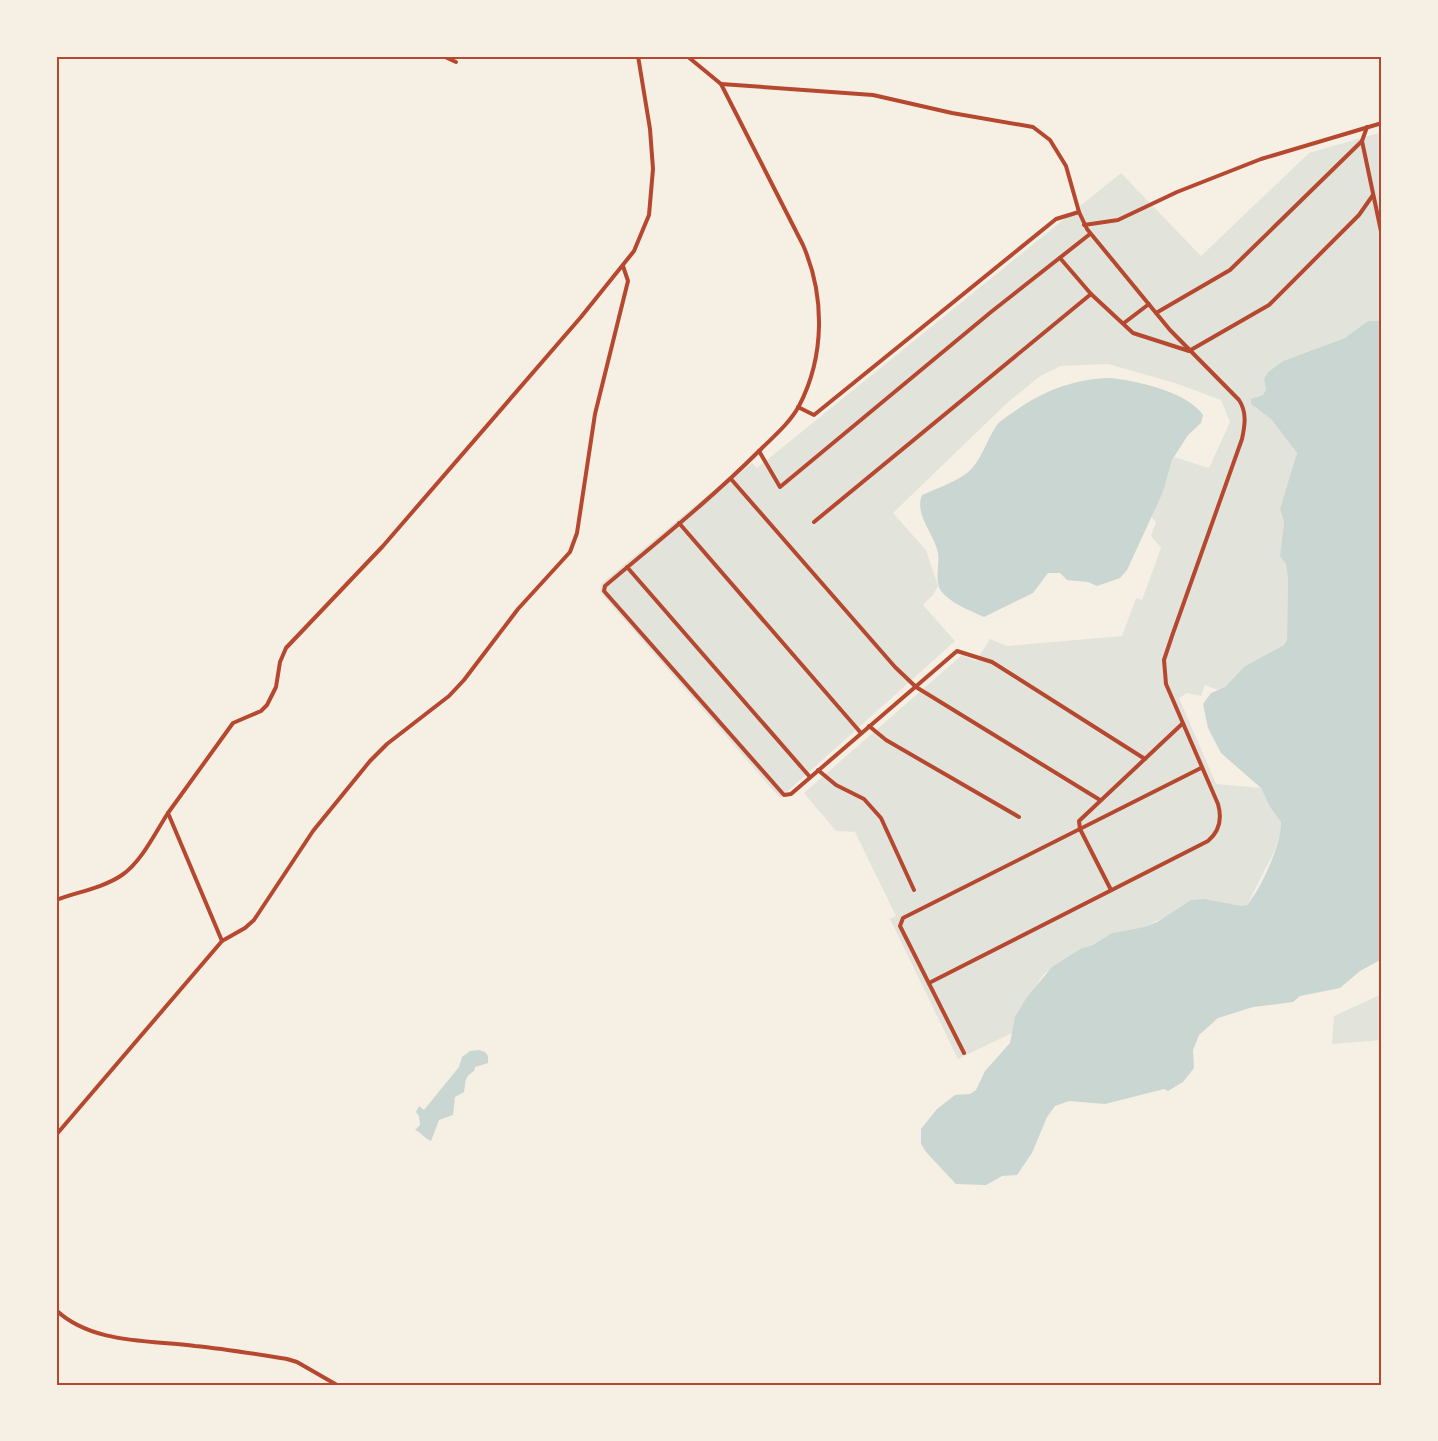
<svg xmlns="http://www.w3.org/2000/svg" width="1438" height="1441" font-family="Mulish,sans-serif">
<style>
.green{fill:#e2e4dc}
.water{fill:#c9d6d2}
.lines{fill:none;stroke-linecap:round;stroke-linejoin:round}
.minor{stroke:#b5482f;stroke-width:4}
.neatline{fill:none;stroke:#b5482f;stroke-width:2}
</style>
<rect width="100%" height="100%" fill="#f6efe4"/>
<!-- green -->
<g class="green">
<path d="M1382 132V321H1368L1345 338 1283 361 1268 372 1264 379 1266 390 1263 395 1256 397 1255 408 1263 411 1271 419 1297 453 1281 514 1284 522 1280 556 1286 564 1288 579 1287 640 1284 645 1253 663 1225 687 1218 690 1205 685 1201 696 1187 693 1179 698 1216 784 1261 788 1270 807 1281 822V830L1274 852 1247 905 1165 917 1144 927 1112 933 1093 945 1082 948 1044 974 1020 1009 1012 1033 958 1059 890 919 896 916 855 832 836 831 804 793 962 655 976 661 990 639 1007 646 1122 636 1136 598 1142 600 1161 548 1151 536 1156 522 1151 517 1163 492 1172 460 1174 457 1209 468 1230 422 1221 400 1175 383 1108 364 1061 366 1040 376 1006 404 893 513 926 550 938 586 933 595 923 605 955 641 780 798 600 592 601 584 727 479H733L752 463 757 468 1121 173 1201 256 1309 153Z"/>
<path d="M1382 994V1040L1332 1044 1334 1016Z"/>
</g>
<!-- water -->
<g class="water">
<path d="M1368 321H1382V959L1360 971 1340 988 1300 996 1293 1002 1253 1007 1218 1018 1199 1035 1193 1050 1194 1068 1183 1082 1168 1091 1164 1089 1105 1104 1069 1101 1055 1106 1047 1117 1032 1153 1017 1175 1002 1176 986 1185 956 1184 926 1152 921 1144V1129L937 1109 955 1095 970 1094 976 1090 985 1071 1010 1043 1015 1017 1027 997 1052 967 1082 948 1093 945 1112 933 1144 927 1157 922 1191 900 1204 899 1241 906 1247 905C1261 889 1282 843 1281 822L1270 807 1261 788 1221 753 1208 728 1203 704 1211 693 1225 687 1244 667 1284 645 1287 640 1288 579 1286 564 1280 556 1284 522 1280 509 1297 453 1271 419 1251 404V399L1263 395 1266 390 1264 379 1268 372 1283 361 1345 338Z"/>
<path d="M1111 378C1137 381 1188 392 1203 415L1201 423 1188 435 1172 460 1163 492 1127 570 1120 578 1097 586 1088 582 1067 580 1060 573H1048L1033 593 984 617C971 611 950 603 941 591 934 580 940 565 938 553 934 533 914 515 922 495 936 489 955 482 967 473 980 463 986 442 995 428 999 421 1008 416 1015 411 1045 390 1074 379 1111 378Z"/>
<path d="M479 1050 485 1052 488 1056V1063L475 1067 474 1071C464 1077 466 1082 464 1092L455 1097 453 1115 439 1120 431 1141C424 1138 422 1133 415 1130L420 1125 419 1116 416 1112 419 1106 424 1110 459 1067 462 1057 470 1051Z"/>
</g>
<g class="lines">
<!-- minor -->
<g class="minor">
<path d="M443 56 456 62"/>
<path d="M687 56 721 84 803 245C825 296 825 356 799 406 789 424 773 437 759 451 711 499 657 542 605 586L604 591 784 795 791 794 957 651 992 662 1145 759"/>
<path d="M56 59 60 56"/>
<path d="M721 84 873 95 952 113 1033 127 1050 140 1066 166 1079 212 1087 229 1170 330 1239 400C1247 412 1245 425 1242 439L1172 636 1164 660 1166 684 1218 804C1222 818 1220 831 1208 841L929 983"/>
<path d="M1367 127 1362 141 1382 236"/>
<path d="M1084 225 1118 220 1177 192 1261 159 1382 123"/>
<path d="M1060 258 1091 294 1133 333 1189 351 1269 305 1359 215 1373 195"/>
<path d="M1156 313 1230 270 1362 141"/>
<path d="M1124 323 1149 304"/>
<path d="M798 407 814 415 1056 219 1079 212"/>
<path d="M759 451 780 487 991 312 1090 234"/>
<path d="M731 479 895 667 916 687 1100 800"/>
<path d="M814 522 1091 294"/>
<path d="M679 523 861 733"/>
<path d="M627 567 810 777"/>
<path d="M869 726 886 740 1019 817"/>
<path d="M818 770 836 785 864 799 881 818 914 890"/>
<path d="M1111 890 1080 829 1079 821 1182 724"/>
<path d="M56 900C77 892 103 888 122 875 142 861 155 833 168 813"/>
<path d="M222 941 168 813 233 723 261 711 267 705 276 687 280 662 286 648 383 546 581 317 634 251 649 215 653 169 650 129 638 56"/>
<path d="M964 1053 900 926 903 918 1201 768"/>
<path d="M56 1135 222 941 245 928 254 920 313 831 370 761 387 744 449 696 464 680 518 609 570 552 577 533 595 414 628 281 623 266"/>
<path d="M56 1310C92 1344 149 1340 195 1346 226 1349 256 1354 287 1359L297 1362 337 1385"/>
</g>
</g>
<!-- border -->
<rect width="1438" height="1441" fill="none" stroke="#f6efe4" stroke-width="115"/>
<rect x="58" y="58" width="1322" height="1326" class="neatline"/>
</svg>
